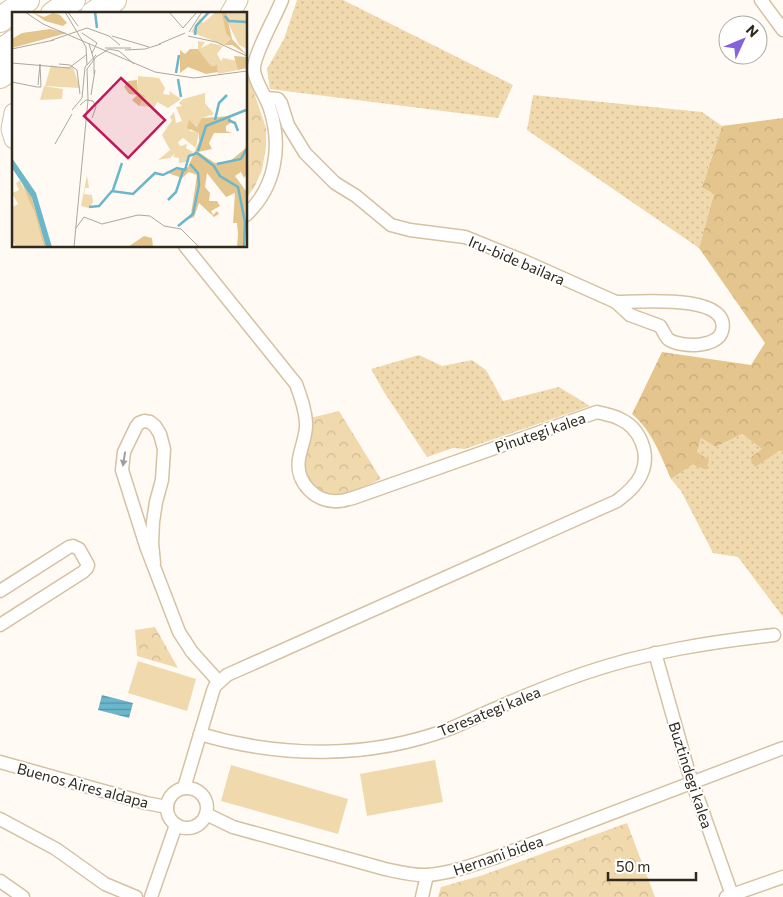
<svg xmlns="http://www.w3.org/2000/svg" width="783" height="897" font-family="Commissioner,sans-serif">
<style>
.grass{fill:url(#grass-dots)}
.forest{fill:url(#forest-crowns)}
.park{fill:url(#park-crowns)}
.pitch{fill:#f1d9ae}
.water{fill:url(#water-rules)}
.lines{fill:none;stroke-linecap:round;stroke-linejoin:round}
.street-casing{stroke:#d4c2a3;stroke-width:15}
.secondary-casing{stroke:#d4c2a3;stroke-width:21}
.highway-casing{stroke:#d4c2a3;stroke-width:26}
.street{stroke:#fff;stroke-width:12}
.secondary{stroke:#fff;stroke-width:19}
.highway{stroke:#fff;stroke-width:24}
.oneway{fill:#a29f99}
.labels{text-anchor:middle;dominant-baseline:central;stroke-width:4;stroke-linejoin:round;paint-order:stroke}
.street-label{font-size:15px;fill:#30291d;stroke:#fff}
.inset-river{fill:none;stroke:#6cb6ca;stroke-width:2.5}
.inset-road{fill:none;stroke:#aca79e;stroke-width:1}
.view{fill:#c2185b;fill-opacity:0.15;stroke:#c2185b;stroke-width:2.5}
.inset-edge{fill:none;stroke:#30291d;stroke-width:2.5}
</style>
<defs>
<pattern id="grass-dots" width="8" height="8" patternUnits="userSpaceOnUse" patternTransform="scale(1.25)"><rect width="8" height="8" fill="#f1d9ae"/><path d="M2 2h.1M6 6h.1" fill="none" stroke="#cfba95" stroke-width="1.8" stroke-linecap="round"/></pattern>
<pattern id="forest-crowns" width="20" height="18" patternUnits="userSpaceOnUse" patternTransform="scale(1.25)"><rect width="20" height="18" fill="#e4c58e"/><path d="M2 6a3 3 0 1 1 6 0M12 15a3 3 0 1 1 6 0" fill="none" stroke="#c4a97a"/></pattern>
<pattern id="park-crowns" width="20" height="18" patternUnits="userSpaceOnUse" patternTransform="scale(1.25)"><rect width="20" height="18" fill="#f1d9ae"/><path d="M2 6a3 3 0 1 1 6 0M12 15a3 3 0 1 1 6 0" fill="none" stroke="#cfba95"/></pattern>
<pattern id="water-rules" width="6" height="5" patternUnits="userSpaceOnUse" patternTransform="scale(1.25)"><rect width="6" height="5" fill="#6cb6ca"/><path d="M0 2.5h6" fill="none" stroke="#5994a3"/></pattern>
</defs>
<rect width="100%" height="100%" fill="#fffbf4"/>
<!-- grass -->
<g class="grass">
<path d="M297 0H343L513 85 498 118 270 89 267 69 284 39Z"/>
<path d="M533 95 702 112 722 126 702 186 714 194 699 248 527 130Z"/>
<path d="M419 355 442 366 472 360 486 370 503 401 559 387 590 406 465 449 453 448 427 457 384 392 371 369Z"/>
<path d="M742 434 762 449 783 452V617L738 557 713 553 681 491 671 479 693 463 706 470 697 452 701 438 716 447Z"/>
</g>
<!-- forest -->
<path class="forest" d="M783 118V452L779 451 755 467 750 458 762 449 742 434 716 447 701 438 697 452 709 460 706 470 693 464 671 479C661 456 652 431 632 414L662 352 751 365 765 343 699 248 714 194 702 187 722 126Z"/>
<!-- park -->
<g class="park">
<path d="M246 69 266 128V147L262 170 254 188 246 198Z"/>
<path d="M339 411 381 479 343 496 329 495 317 489 309 479 305 467 310 418Z"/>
<path d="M155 627 178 668 137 656 135 630Z"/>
<path d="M627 823 655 897H438L441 887 483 875Z"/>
</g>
<!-- pitch -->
<g class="pitch">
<path d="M138 661 196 679 187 711 128 693Z"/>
<path d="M435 760 443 802 367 816 360 774Z"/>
<path d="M231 765 348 799 338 834 221 801Z"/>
</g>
<!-- water -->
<path class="water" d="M102 695 133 703 129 718 98 710Z"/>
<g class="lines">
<!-- street casing -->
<g class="street-casing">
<g id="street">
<path d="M761 0 783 30"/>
<path d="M266 98 278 99 281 103 288 125 305 153 335 183 356 196 391 225 410 230 465 237 524 261 616 302"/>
<path d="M246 215C276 187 282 146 270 109 266 96 256 84 254 71 252 57 276 16 282 0"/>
<path d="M616 302C637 302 732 293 722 331 718 348 680 348 668 339 665 336 663 330 660 326L630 315Z"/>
<path d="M154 563 152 543 153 522 156 502 162 480 164 449 160 434 155 426 150 422 144 421 139 423 136 427 124 452 122 470 146 546 179 632 192 652 219 682"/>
<path d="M0 591 69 547 73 546 79 549 88 565 87 568 83 572 0 625"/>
<path d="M655 653 688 770 732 895"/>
<path d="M200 734C281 758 369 759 449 729 465 723 481 714 497 708 526 695 556 683 585 673 647 652 710 642 774 635"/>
<path d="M0 762 146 803 167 807"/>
<circle cx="187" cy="808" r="20"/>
<path d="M184 788 213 691 215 686 227 675 617 501C626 494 636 486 641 475 651 454 640 428 620 419 613 415 604 414 597 412L353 498C348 499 343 501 338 501 316 503 295 482 299 459 301 446 307 435 306 422 305 408 301 397 296 384L185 246"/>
<path d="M206 814 233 827 385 869C399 872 414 876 428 875 451 873 473 865 494 858L783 748"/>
<path d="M0 819 56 849 105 884 136 897"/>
<path d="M0 881 23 897"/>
<path d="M151 897 176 825"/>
<path d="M422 897 427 875"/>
<path d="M726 897 783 877"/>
</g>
</g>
<!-- secondary casing -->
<g class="secondary-casing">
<g id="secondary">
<path d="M230 14 238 0"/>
<path d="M14 113 11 129 14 139"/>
</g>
</g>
<!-- highway casing -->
<g class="highway-casing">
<g id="highway">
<path d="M53 14 73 0"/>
<path d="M93 14 114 0"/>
<path d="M0 20 27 0"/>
<path d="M0 52 14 42"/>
<path d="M0 76 14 67"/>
</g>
</g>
<!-- street -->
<use href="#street" class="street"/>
<!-- secondary -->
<use href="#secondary" class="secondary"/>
<!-- highway -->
<use href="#highway" class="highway"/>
</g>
<!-- one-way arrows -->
<defs><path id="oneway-solid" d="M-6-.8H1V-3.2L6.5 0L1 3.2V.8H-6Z" transform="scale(1.25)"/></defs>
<use class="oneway" href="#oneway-solid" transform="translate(124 459) rotate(99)"/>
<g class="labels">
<!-- street labels -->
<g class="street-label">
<text transform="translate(517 260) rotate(23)">Iru-bide bailara</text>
<text transform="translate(540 432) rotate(-19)">Pinutegi kalea</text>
<text transform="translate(489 711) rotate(-22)">Teresategi kalea</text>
<text transform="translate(691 775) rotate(72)">Buztindegi kalea</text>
<text transform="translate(83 785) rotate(15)">Buenos Aires aldapa</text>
<text transform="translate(498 855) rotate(-19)">Hernani bidea</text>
</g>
</g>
<!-- overview -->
<g transform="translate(12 12)">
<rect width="235" height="235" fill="#fffbf4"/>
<path d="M204 0H212L219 27 212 33 179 20 188 6 191 11ZM235 0V10L216 11 214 0ZM186 29 193 30 189 36 199 31 211 34 205 42 209 49 211 46 226 49V58L206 62 205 53 199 54 186 37ZM126 64 147 66 153 76 151 82 158 83 157 79 169 87 156 96 145 90 143 95 127 94 131 82 126 79ZM193 81V91L202 102 190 106 186 115 178 109V119L187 120 184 136 171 126 166 130 168 134 175 132 174 136 181 140 174 150 167 151V146L161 145 163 141 158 146 146 148 158 138 150 123 160 108 158 105 162 100 164 111 170 109 164 95 170 94 167 91 171 87Z" fill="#f1d9ae"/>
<path d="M20 0 32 5 41 1 48 3 55 11 51 14 33 9ZM214 0 220 27 235 43 220 33H212L219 27 214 21 210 1ZM38 17 55 21 0 36V27L10 21ZM178 37H186L199 54 205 53 206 60 194 62 176 55 168 61V38L173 42ZM222 44 235 45V56L226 58ZM125 68 126 79 133 84 127 94 120 88 125 83 117 82 112 75 116 69ZM218 104 220 110 214 114V119L220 121H202L197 131 200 137 186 140 203 151 217 150 235 135V162L232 166 229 160 223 164 234 179 233 235H225L226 222 225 211H221L223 181 214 185 195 161 193 175 198 181 197 189H205L208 194 199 199 201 203 205 199 207 202 202 205 187 191 182 205 174 208 179 202 185 163 177 160 170 166 153 160 176 155 187 130V121L175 116 177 108 185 115 190 106ZM9 167 20 186 34 235H32ZM132 224 140 226 141 235H116Z" fill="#e4c58e"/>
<path d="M235 10V37L227 33 216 11ZM61 55 68 76 49 75V56ZM32 74 51 77 50 87 28 88ZM75 163 77 176H73L72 182 80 183 81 190 77 196 69 194Z" fill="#f1d9ae"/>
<path d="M39 53 49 56V75L33 74ZM8 168 23 201 32 235H4L0 228V195L6 192 0 181 7 178 4 171Z" fill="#f1d9ae"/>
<path d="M0 146 24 181 40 235H34L20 186 0 156Z" fill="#6cb6ca"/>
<path class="inset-river" d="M83 0 85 16M213 4 217 9 235 10M183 23 184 14 197 0M164 61 167 43M166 67 169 85M203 108 207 91 215 83M216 108 223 111 226 119M186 139 194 114 234 98M205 152 229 147 235 136M101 178 110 151M156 188 164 180 171 159M77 195 87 194 100 179 121 182 143 161 151 163 165 156 173 158 177 144 185 141 202 154 208 164 226 175 233 210 232 235M166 214 181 202 187 173 186 161 178 152"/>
<path class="inset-road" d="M13 0 31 12 143 60 182 66 235 59M53 0 74 35 75 53M56 0 66 14M157 0 171 16 185 0M177 20 190 0M70 21 85 31 80 41M100 24 137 35M176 24 204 30 235 44M40 28 75 16 97 24 108 33M77 32 82 48V62M147 32 173 21M93 36H119M0 37 42 28M113 38 133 37 149 32M0 51 57 56 74 43M47 52 58 53 65 58 68 82M0 70 25 75M26 73 28 52M25 75H29L28 52M79 83 83 58M68 93 74 88 81 89 84 95 80 106M60 98 70 86 73 55 84 43M43 132 60 102M64 216 72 205 90 212 126 203 138 204 152 214 169 217 187 235M62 235 76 88 75 57 84 45 97 37 107 39 122 52"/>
<path class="view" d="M109 66 153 108 116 146 72 104Z"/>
<rect width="235" height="235" class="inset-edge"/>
</g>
<!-- north arrow -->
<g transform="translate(743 40) rotate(46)"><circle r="24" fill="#ffffff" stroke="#aca9a5"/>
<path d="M0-4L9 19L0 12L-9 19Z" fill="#8561db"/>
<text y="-8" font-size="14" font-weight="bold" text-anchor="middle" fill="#30291d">N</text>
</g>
<!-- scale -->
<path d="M608 872v8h88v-8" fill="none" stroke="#30291d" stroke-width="2.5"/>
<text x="616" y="872" font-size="15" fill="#30291d" stroke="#ffffff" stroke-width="4" paint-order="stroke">50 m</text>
</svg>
